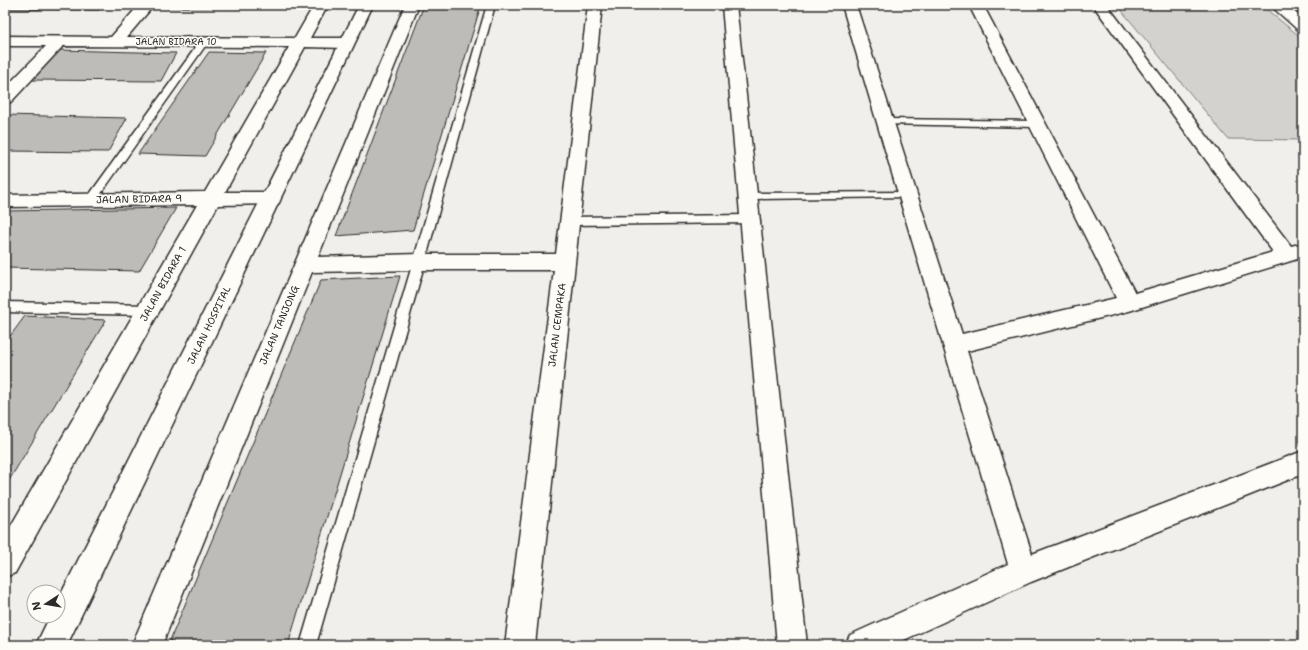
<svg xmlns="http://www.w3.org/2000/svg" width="1308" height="650" font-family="'Shantell Sans',sans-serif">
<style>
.green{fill:#d3d2cf;stroke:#7f7e7d}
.building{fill:#bdbcb8;stroke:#2b2b2b}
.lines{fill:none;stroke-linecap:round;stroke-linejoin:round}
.service-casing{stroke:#2b2b2b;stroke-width:3}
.minor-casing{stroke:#2b2b2b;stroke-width:3}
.tertiary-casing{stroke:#2b2b2b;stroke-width:3}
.service{fill:#fdfcf7;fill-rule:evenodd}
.minor{fill:#fdfcf7;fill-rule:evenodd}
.tertiary{fill:#fdfcf7;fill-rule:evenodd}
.labels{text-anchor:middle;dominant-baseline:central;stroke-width:3;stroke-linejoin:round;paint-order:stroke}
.far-street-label{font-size:9px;fill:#2b2b2b;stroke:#fdfcf7}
.street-label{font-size:10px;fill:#2b2b2b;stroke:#fdfcf7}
</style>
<rect width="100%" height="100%" fill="#f0efeb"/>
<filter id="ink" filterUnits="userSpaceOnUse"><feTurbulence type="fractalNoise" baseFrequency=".025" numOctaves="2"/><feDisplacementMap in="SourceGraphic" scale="8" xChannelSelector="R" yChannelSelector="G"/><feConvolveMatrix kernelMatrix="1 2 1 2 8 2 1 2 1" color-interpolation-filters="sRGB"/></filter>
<g filter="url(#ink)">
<!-- green -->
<path class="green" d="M1117 5H1261L1303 39V140L1228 139Z"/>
<!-- building -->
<g class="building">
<path d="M5 5H104L99 10 5 9Z"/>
<path d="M166 5H282L281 8 165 7Z"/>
<path d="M424 5H481L413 230 336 236Z"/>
<path d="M58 50 176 53 161 81 30 80Z"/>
<path d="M209 52 266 53 205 156 138 154Z"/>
<path d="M5 115 127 118 108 152 5 151Z"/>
<path d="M176 208 139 271 5 268V211Z"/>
<path d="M400 276 288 645H168L321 280Z"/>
<path d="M25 316 106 320 5 487V343Z"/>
</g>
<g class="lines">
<!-- service casing -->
<g class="service-casing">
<g id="service">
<path d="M487 5H495L425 262 316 645H300L413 262Z"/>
<path d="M201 40H204L208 42 95 202H87L86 200 87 198Z"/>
<path d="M885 119 1037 121 1042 124 1037 127 882 124 880 122Z"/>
<path d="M908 192 912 193 913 195 912 197 748 199 743 196 748 193Z"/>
<path d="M750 215 754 216 755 219 754 222 750 223 569 225 565 224 564 221 565 218 569 217Z"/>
<path d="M5 302 148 305 152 307 154 310 152 313 148 315 5 312Z"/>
</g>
</g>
<!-- minor casing -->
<g class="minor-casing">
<g id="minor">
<path d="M139 5H154L127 37 295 38 314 5H328L310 38H346L351 40 354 43 351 46 346 48 305 47 225 192H272L279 193 281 198 279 203 272 204 218 205 15 573 5 577V536L197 205 5 207V195L205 192 289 47 63 46 11 102 5 103V88L46 46H5V36L111 37Z"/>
<path d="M405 5H419L318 257 419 254H556L588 5H602L535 645H505L554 270H419L312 272 162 645H132Z"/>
<path d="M722 5H736L807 645H777Z"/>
<path d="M842 5H856L962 334 1116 298 969 5H983L1135 293 1273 252 1093 5H1107L1291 246 1303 243V257L1294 260 1129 311 967 351 1032 554 1303 451V474L1031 582 893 645H845L850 635 1008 564Z"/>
<path d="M1270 5H1286L1303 19V31L1298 30Z"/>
</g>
</g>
<!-- tertiary casing -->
<g class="tertiary-casing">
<path id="tertiary" d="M359 5H373L67 645H36L50 616H58V600Z"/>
</g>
<!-- service -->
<use href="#service" class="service"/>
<!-- minor -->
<use href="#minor" class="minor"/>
<!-- tertiary -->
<use href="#tertiary" class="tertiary"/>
</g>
</g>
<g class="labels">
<!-- far-street labels -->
<g class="far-street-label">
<text x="176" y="42">JALAN BIDARA 10</text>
</g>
<!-- street labels -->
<g class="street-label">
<text transform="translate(139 199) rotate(-1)">JALAN BIDARA 9</text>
<text transform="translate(163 284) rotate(-61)">JALAN BIDARA 1</text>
<text transform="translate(209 325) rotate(-64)">JALAN HOSPITAL</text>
<text transform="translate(279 325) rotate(-67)">JALAN TANJONG</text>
<text transform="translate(557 325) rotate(-83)">JALAN CEMPAKA</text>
</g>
</g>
<!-- margin -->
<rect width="1308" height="650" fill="none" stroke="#fdfcf7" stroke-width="20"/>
<rect x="10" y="10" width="1288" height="630" fill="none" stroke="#2b2b2b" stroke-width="1.5" filter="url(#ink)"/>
<!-- north arrow -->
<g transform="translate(46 604) rotate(258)"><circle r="19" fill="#fdfcf7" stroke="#a9a8a5"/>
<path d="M0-3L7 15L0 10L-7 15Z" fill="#2b2b2b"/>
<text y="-6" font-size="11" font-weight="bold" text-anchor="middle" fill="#2b2b2b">N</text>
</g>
</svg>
